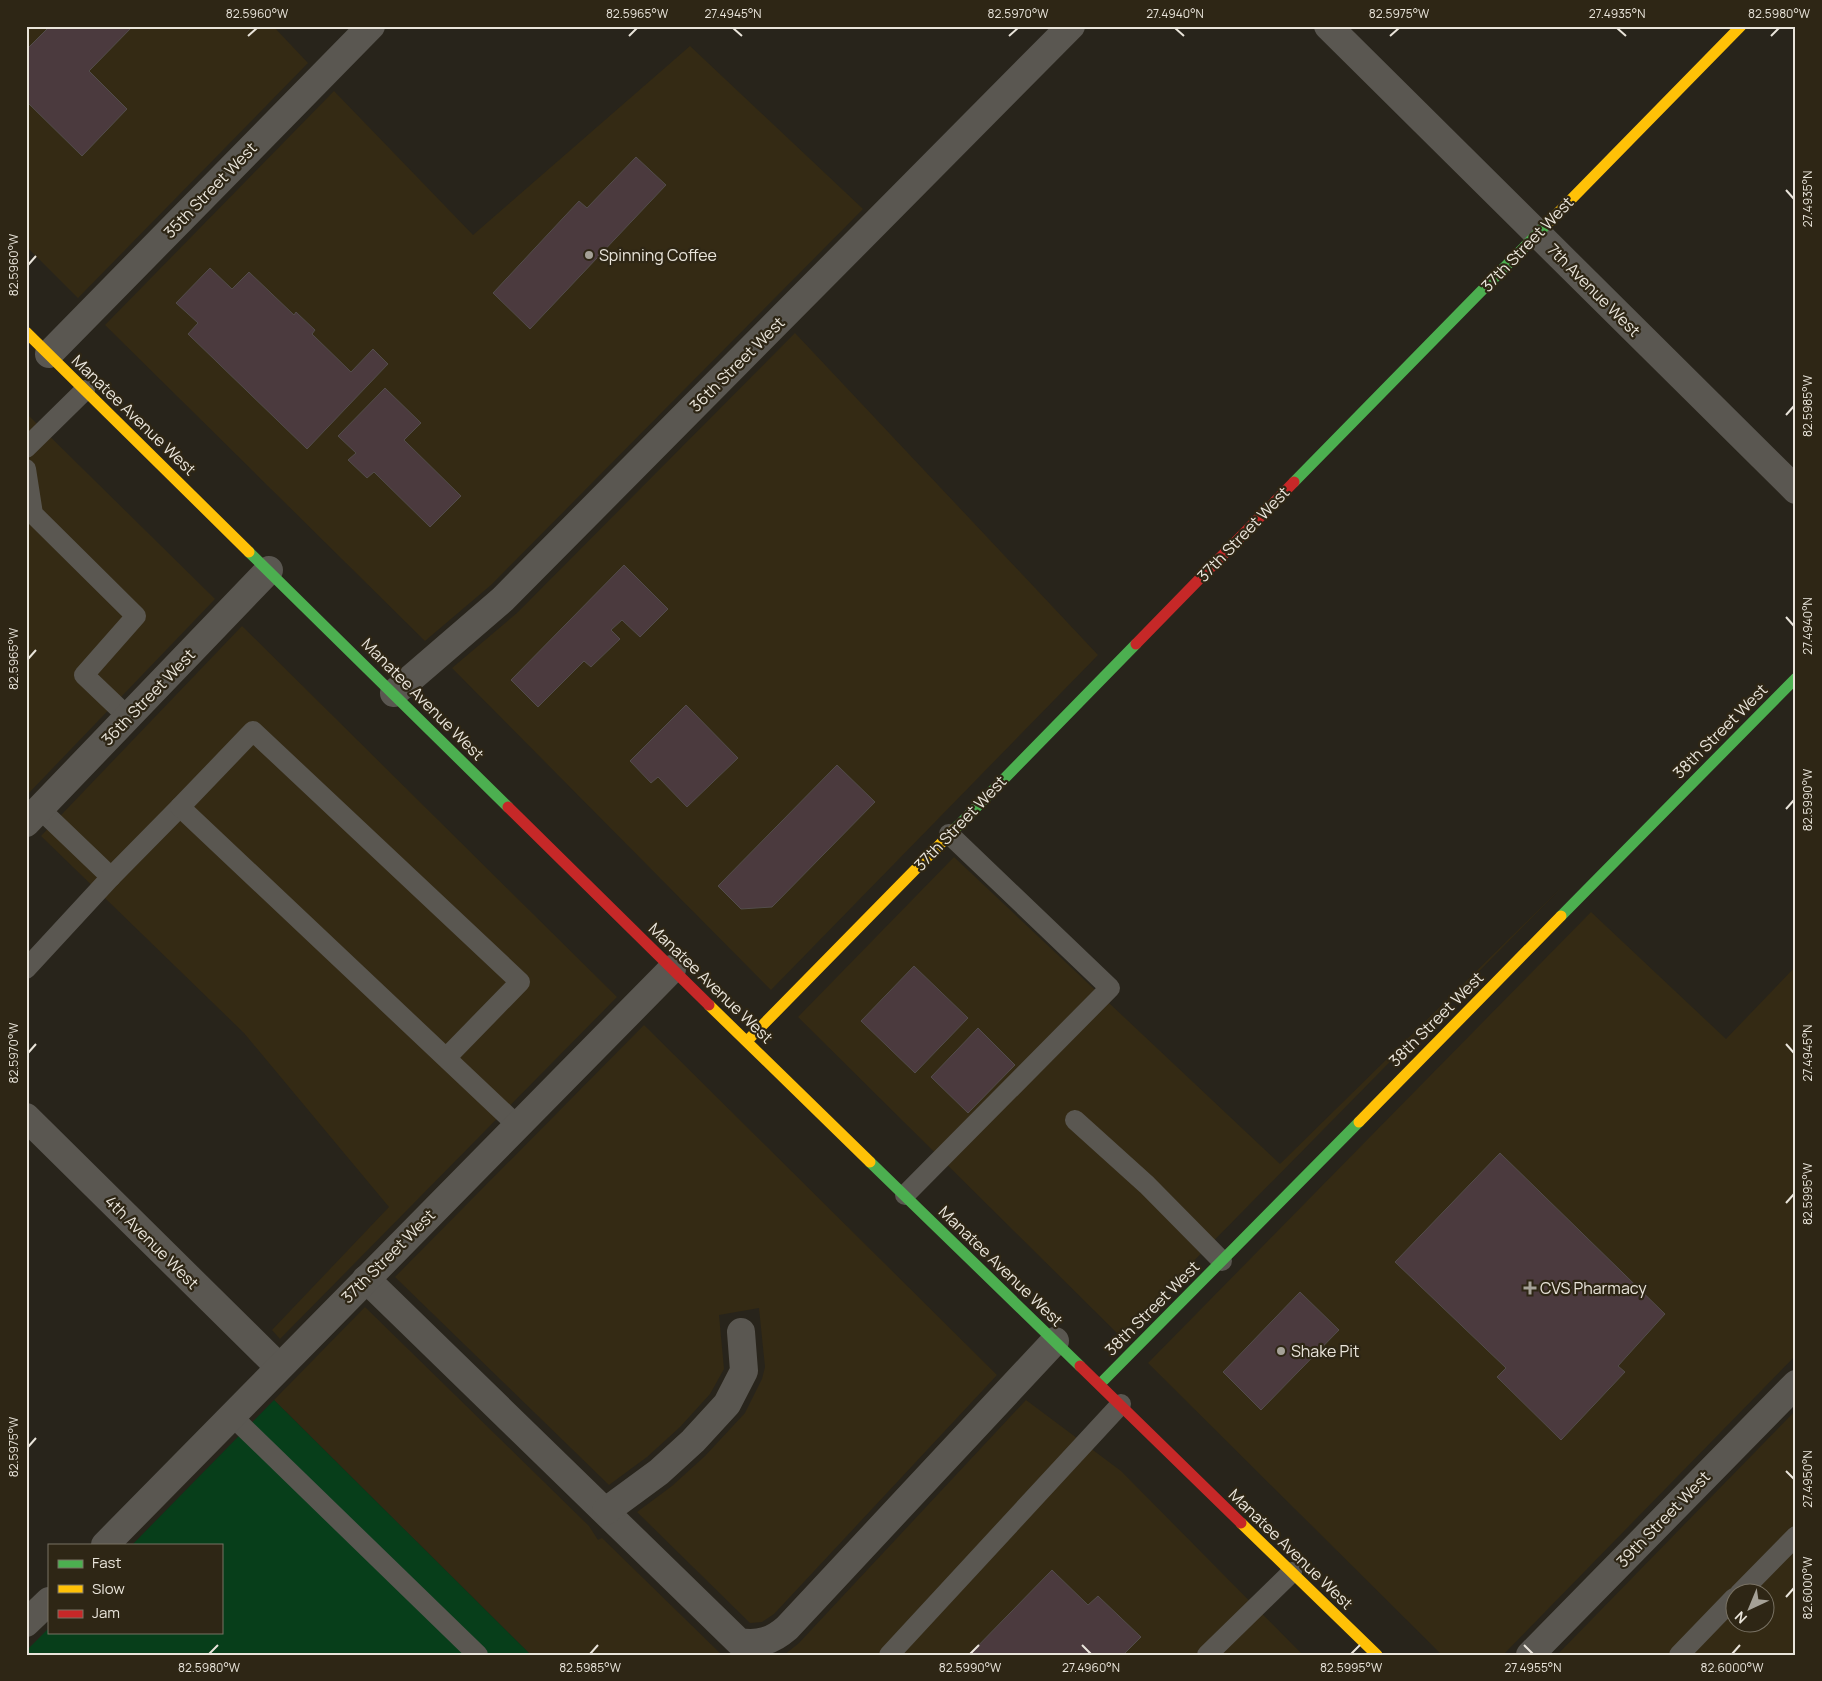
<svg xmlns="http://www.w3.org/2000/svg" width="1822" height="1681" font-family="Manrope,sans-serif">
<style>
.built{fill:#342a14;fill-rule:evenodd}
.green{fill:#073e1a}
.building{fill:#4b3a3e;stroke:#534d4b}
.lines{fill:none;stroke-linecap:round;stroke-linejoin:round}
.lane{stroke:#5a5751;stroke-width:20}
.street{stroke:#5a5751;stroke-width:28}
.fast{stroke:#4caf50;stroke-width:11}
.slow{stroke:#ffc107;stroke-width:11}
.jam{stroke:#c62828;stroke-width:11}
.ticks{fill:none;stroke:#e9e4da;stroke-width:2}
.poi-dot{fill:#a5a197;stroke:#2e2615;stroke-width:2}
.labels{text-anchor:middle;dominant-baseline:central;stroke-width:4.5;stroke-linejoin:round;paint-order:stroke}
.street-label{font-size:16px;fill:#e9e4da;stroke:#2e2615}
.poi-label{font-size:16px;fill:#e9e4da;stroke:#2e2615;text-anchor:start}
.neatline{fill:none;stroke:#e9e4da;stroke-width:2}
.ticks-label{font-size:12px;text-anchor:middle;fill:#e9e4da}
</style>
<rect width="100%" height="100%" fill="#28241b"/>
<!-- built -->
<g class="built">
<path d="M26 26H273L308 63 78 298 26 246Z"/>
<path d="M690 46 863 209 491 585 425 641 105 325 334 91 473 235Z"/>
<path d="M795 333 1098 655 771 990 452 668 517 613Z"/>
<path d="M26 413 215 599 26 796Z"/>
<path d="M242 626 617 997 280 1339 272 1330 389 1207 244 1033 41 836Z"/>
<path d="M954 857 1280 1164 1563 886 1120 1336 798 1017Z"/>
<path d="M1591 912 1726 1039 1796 966V1355L1503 1655H1442L1148 1363Z"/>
<path d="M644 1025 997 1375 774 1614 762 1622 750 1623 637 1512 672 1486 705 1456 745 1413 762 1379 765 1367 759 1308 719 1315 724 1369 710 1394 680 1427 647 1457 609 1485 395 1277Z"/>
<path d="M365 1307 589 1526 598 1540 602 1538 722 1655H531L274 1400Z"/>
<path d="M1026 1400 1121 1471 1303 1655H784L799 1643Z"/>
<path d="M1796 1410V1655H1557ZM1734 1594H1764V1624H1734Z"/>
</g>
<!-- green -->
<path class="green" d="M274 1400 531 1655H26V1651L49 1628V1632H221V1545H132Z"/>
<!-- building -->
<g class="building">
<path d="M50 26H133L89 71 127 109 82 156 26 101V50Z"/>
<path d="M636 157 666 185 530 329 493 293 579 201 587 208Z"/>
<path d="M210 268 232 289 249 272 294 315 296 312 315 330 312 334 351 372 373 349 388 364 307 449 188 334 198 323 176 303Z"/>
<path d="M385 388 421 423 404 440 461 496 430 527 374 472 367 478 348 460 356 453 338 436Z"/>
<path d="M624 565 668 609 640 637 622 620 611 630 620 639 591 667 584 661 538 707 511 680Z"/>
<path d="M686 705 738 758 687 807 658 777 651 783 630 761Z"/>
<path d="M837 765 875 802 772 907 741 909 718 886Z"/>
<path d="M914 966 968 1018 915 1073 861 1021Z"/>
<path d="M978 1028 1015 1065 968 1113 931 1077Z"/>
<path d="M1500 1153 1665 1314 1618 1366 1625 1372 1561 1440 1497 1377 1506 1368 1395 1262Z"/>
<path d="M1300 1292 1339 1330 1261 1410 1223 1372Z"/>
<path d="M1052 1570 1088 1605 1098 1596 1141 1637 1123 1655H969Z"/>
</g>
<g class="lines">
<!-- lane -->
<g class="lane">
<path d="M26 448 85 390"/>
<path d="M26 469 33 514 136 616 84 675 128 717"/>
<path d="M40 809 111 877"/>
<path d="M26 969 111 877 180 807"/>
<path d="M446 1058 520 982 253 731 180 807 517 1125"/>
<path d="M1075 1120 1147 1185 1222 1261"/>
<path d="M905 1195 1110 988 949 834"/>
<path d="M233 1417 478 1655"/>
<path d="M1739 1594 1796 1536"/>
<path d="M889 1655 1121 1404"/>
<path d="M1207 1655 1292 1572"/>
<path d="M1679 1655 1734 1598"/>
</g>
<!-- street -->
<g class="street">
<path d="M1328 26 1796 490"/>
<path d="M49 354 371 26"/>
<path d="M394 693 503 599 1071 26"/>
<path d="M26 823 269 570"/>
<path d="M26 1117 279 1367"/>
<path d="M366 1279 739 1642C759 1645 772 1641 787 1628L1055 1341"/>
<path d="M606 1511 659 1472 693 1441 727 1404 744 1371 741 1332"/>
<path d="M105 1545 672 969"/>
<path d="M26 1623 49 1601"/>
<path d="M1530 1655 1796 1384"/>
</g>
<!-- fast -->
<g class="fast">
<path d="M1294 482 1548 223"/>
<path d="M249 552 508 807"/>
<path d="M955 829 1136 644"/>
<path d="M1561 916 1796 678"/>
<path d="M870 1162 1080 1366"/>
<path d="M1100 1384 1359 1122"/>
</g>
<!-- slow -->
<g class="slow">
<path d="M1548 223 1741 26"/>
<path d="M26 332 249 552"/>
<path d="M709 1005 870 1162"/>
<path d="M747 1041 955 829"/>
<path d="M1359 1122 1561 916"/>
<path d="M1241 1523 1377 1655"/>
</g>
<!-- jam -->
<g class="jam">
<path d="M1136 644 1294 482"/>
<path d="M508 807 709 1005"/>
<path d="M1080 1366 1241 1523"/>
</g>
</g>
<!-- ticks -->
<path class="ticks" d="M733 28 742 36M1175 28 1184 36M1617 28 1626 36M248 36 257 28M629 36 637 28M1009 36 1018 28M1390 36 1399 28M1771 36 1779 28M1786 190 1794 199M28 265 36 256M1786 415 1794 406M1786 617 1794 626M28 659 36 650M1786 809 1794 800M1786 1044 1794 1053M28 1053 36 1044M1786 1203 1794 1194M28 1447 36 1438M1786 1471 1794 1479M1786 1597 1794 1588M1082 1645 1091 1654M1524 1645 1533 1654M209 1654 218 1645M590 1654 598 1645M970 1654 979 1645M1351 1654 1360 1645M1732 1654 1740 1645"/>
<!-- markers -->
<g class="poi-dot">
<circle cx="589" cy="255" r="5"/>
<path d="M1527.5 1280.5h5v5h5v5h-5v5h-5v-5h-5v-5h5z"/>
<circle cx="1281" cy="1351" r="5"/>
</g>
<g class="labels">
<!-- street labels -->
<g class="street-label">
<text transform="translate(210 190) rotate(-46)">35th Street West</text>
<text transform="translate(1527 244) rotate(-46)">37th Street West</text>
<text transform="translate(1594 290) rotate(45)">7th Avenue West</text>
<text transform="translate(737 364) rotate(-45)">36th Street West</text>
<text transform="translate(134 415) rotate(44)">Manatee Avenue West</text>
<text transform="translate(1243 534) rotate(-46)">37th Street West</text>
<text transform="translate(148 697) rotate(-46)">36th Street West</text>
<text transform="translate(423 699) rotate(45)">Manatee Avenue West</text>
<text transform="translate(1720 731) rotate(-45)">38th Street West</text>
<text transform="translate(960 823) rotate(-46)">37th Street West</text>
<text transform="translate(711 983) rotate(44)">Manatee Avenue West</text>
<text transform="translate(1436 1019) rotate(-45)">38th Street West</text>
<text transform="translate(152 1242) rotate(45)">4th Avenue West</text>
<text transform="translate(388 1256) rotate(-45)">37th Street West</text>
<text transform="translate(1001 1266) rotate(44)">Manatee Avenue West</text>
<text transform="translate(1152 1308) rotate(-45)">38th Street West</text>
<text transform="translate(1663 1519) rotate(-46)">39th Street West</text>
<text transform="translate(1291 1549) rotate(44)">Manatee Avenue West</text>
</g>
<!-- poi labels -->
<g class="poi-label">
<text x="599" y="255">Spinning Coffee</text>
<text x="1540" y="1288">CVS Pharmacy</text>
<text x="1291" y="1351">Shake Pit</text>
</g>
</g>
<!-- border -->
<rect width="1822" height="1681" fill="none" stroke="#2e2615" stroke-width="55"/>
<!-- legend -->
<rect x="48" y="1544" width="175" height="90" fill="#2e2615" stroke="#797264"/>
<rect x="58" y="1560" width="25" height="8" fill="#4caf50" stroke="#797264"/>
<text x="92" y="1568" font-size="15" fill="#e9e4da">Fast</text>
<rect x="58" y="1585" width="25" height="8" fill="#ffc107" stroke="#797264"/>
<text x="92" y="1594" font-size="15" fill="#e9e4da">Slow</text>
<rect x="58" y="1610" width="25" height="8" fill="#c62828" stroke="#797264"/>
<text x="92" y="1618" font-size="15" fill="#e9e4da">Jam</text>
<!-- north arrow -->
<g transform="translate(1750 1608) rotate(224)"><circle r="24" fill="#2e2615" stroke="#797264"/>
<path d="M0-4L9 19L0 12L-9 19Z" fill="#a5a197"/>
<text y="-8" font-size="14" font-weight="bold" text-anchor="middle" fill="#e9e4da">N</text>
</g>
<rect x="28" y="28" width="1766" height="1626" class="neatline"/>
<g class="ticks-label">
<text x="257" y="18">82.5960°W</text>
<text x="637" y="18">82.5965°W</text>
<text x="733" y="18">27.4945°N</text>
<text x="1018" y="18">82.5970°W</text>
<text x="1175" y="18">27.4940°N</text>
<text x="1399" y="18">82.5975°W</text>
<text x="1617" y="18">27.4935°N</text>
<text x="1779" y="18">82.5980°W</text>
<text transform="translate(1808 199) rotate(-90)" y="4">27.4935°N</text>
<text transform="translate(14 265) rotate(-90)" y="4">82.5960°W</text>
<text transform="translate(1808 406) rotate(-90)" y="4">82.5985°W</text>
<text transform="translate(1808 626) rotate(-90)" y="4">27.4940°N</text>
<text transform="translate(14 659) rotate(-90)" y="4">82.5965°W</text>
<text transform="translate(1808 800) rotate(-90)" y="4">82.5990°W</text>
<text transform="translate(1808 1053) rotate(-90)" y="4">27.4945°N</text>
<text transform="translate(14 1053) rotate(-90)" y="4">82.5970°W</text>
<text transform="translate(1808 1194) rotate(-90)" y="4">82.5995°W</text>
<text transform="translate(14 1447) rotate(-90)" y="4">82.5975°W</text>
<text transform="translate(1808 1479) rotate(-90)" y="4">27.4950°N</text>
<text transform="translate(1808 1588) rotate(-90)" y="4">82.6000°W</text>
<text x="209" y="1672">82.5980°W</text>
<text x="590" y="1672">82.5985°W</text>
<text x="970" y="1672">82.5990°W</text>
<text x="1091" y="1672">27.4960°N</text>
<text x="1351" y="1672">82.5995°W</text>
<text x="1533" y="1672">27.4955°N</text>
<text x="1732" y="1672">82.6000°W</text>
</g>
</svg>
